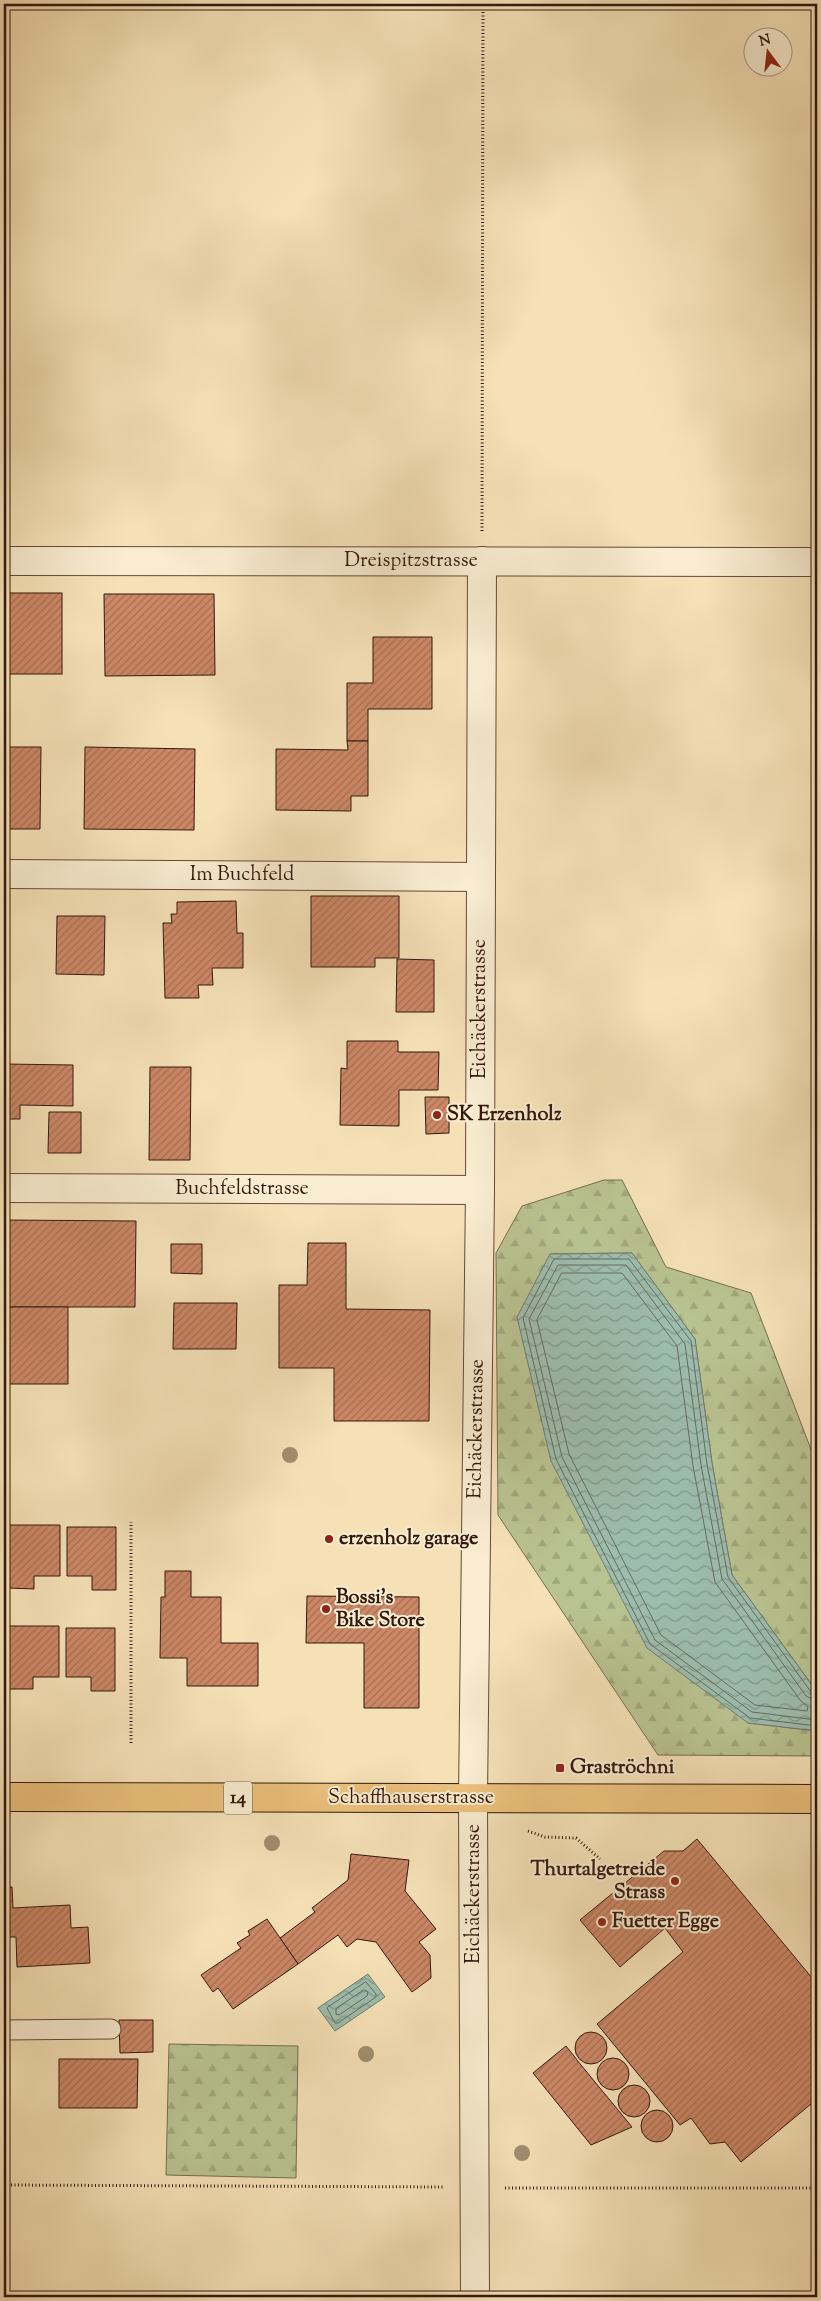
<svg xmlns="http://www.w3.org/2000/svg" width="821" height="2301" font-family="'Sorts Mill Goudy',serif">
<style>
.forest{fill:url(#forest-firs);stroke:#766e4f}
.water{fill:url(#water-waves);stroke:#727c6e}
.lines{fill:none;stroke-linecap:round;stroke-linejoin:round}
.shore{stroke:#686b5e;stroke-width:1}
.building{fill:url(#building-hatch);stroke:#32180d}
.service-casing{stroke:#634a38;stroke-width:21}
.minor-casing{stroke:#634a38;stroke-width:30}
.primary-casing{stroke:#32180d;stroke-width:30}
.path{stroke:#32180d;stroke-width:3;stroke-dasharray:1 2.5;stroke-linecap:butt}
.service{stroke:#f9ecd0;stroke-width:19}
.minor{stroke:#f9ecd0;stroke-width:28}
.primary{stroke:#ebc07c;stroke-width:28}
.tree{fill:#a08e70}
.poi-dot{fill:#8f2418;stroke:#f9ecd0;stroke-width:2}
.labels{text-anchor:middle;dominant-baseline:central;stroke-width:4;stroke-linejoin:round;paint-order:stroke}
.shield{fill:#f9ecd0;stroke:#6e5848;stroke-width:1}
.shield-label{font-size:19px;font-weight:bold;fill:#32180d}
.street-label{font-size:20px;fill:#32180d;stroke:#f9ecd0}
.poi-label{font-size:20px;font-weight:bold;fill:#32180d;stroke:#f9ecd0;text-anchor:start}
</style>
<defs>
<pattern id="forest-firs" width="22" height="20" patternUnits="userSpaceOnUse" patternTransform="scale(1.25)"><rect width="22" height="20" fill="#b9c391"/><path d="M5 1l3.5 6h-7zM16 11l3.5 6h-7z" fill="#a0a77c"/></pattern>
<pattern id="water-waves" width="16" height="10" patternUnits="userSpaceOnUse" patternTransform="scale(1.25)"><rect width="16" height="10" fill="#9dbeae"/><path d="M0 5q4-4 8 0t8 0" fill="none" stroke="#81998c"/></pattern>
<pattern id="building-hatch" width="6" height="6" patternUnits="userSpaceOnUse" patternTransform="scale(1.25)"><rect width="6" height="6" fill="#cd8867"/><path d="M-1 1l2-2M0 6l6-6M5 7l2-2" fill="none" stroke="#a76e53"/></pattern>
</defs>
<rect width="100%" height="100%" fill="#f6e1b7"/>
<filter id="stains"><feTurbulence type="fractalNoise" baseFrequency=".004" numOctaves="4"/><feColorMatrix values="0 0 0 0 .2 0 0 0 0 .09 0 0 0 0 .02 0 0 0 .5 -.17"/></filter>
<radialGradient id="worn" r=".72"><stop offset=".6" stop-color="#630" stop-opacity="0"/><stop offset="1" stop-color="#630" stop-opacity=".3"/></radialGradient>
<!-- forest -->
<g class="forest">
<path d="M604 1180H622L666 1267 751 1293 817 1465V1692L732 1575 712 1463 695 1339 632 1253 550 1254 748 1723 817 1731V1756L658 1755 498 1515 496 1253 522 1206Z"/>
<path d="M169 2044 298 2046 296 2178 166 2175Z"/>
</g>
<!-- water -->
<g class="water">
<path d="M632 1253 695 1339 712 1463 732 1575 817 1692V1731L748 1723 647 1648 551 1461 517 1317 550 1254Z"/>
<path d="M368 1974 385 1997 335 2031 318 2008Z"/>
</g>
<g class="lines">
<!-- shore -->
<g class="shore">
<path d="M562 1273H622L677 1346 693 1466 715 1582 800 1700 808 1707 807 1711 755 1705 661 1635 569 1454 537 1320Z"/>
<path d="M817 1694 811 1692 728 1577 707 1464 691 1341 629 1259H554L523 1318 556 1459 650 1644 750 1718 817 1726"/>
<path d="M817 1701 806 1696 722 1579 701 1465 685 1344 626 1265H558L529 1319 562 1457 655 1640 752 1712 817 1720"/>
<path d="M366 1982 376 1994V1997L338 2023H335L327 2008Z"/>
<path d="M364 1990 368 1992 367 1996 339 2015 336 2014V2009Z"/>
</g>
</g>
<!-- building -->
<g class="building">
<rect x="4" y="593" width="58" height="81"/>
<path d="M104 594H214L215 675 105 676Z"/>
<path d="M373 637H432V709H368V741H347V683H373Z"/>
<path d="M347 741H368V796H351V811L276 810V749L348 750Z"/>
<path d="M4 747H41L40 829H4Z"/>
<path d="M85 747 195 749 194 830 84 829Z"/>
<path d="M311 896H399V958H375V967H311Z"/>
<path d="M236 901 237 933H243V968H212L213 985H198L199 998H165L163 923H172L171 914H177V902Z"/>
<rect x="4" y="907" width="1" height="74"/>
<path d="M57 916H105L104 975 56 974Z"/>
<path d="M397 959 434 960V1012H396Z"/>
<path d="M347 1041H398V1052H439L438 1090H399V1126L340 1125 341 1068 347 1069Z"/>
<path d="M4 1064 73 1065V1106L20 1105V1119H4Z"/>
<path d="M150 1067H191L190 1160H149Z"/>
<path d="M425 1097H449V1133L426 1134Z"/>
<path d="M49 1112H81V1153H48Z"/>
<path d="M5 1220 136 1221 135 1307H5Z"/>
<path d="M308 1243H346V1309L430 1310 429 1421H334V1368H279V1285H307Z"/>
<path d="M171 1244H202V1274L171 1273Z"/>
<path d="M174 1303H237L236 1349H173Z"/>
<path d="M5 1307H68V1384H4Z"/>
<path d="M9 1525H60V1576H34V1589L8 1588Z"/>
<path d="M67 1527H116V1590H92V1576H67Z"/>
<path d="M165 1571H191V1597H221V1643H258V1686H187V1658H160L161 1597H165Z"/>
<path d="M307 1596 419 1597V1708H364V1643H306Z"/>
<path d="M8 1626H59V1677H33V1689H7Z"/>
<path d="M66 1628H115V1691H91V1677H66Z"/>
<path d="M697 1839 817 1984V2099L741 2162 725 2142 710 2144 691 2118 680 2125 597 2024 683 1952 665 1928 620 1967 580 1920 664 1851H683Z"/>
<path d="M351 1854 409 1860 405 1891 436 1929 419 1942 430 1955 431 1978 412 1992 376 1942 357 1939 347 1947 338 1935 298 1964 280 1938 315 1912 312 1908 348 1880Z"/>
<path d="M4 1887H12L13 1908 70 1905 71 1928 88 1927 90 1963 17 1967 16 1937H4Z"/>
<path d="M267 1919 298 1964 233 2009 218 1988 213 1992 201 1975 241 1948 237 1943 250 1935 248 1931Z"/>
<path d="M119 2020H153V2052L120 2053Z"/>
<circle cx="591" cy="2048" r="16"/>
<path d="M566 2046 581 2065 632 2127 591 2145 533 2073Z"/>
<rect x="4" y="2058" width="1" height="50"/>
<circle cx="613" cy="2074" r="16"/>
<path d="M59 2059H138L137 2108H59Z"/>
<circle cx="634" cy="2101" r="16"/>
<circle cx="657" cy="2126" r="16"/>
</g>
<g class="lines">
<!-- service casing -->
<g class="service-casing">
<path id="service" d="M4 2030 111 2029"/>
</g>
<!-- minor casing -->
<g class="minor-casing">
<g id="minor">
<path d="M4 561 817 562"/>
<path d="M4 874 481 877"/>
<path d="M4 1188 480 1190"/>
<path d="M475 2297 473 1798 480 1190 482 561"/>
</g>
</g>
<!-- primary casing -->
<g class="primary-casing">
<path id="primary" d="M4 1797 817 1799"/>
</g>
<!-- path -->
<g class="path">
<path d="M482 531 483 4"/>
<path d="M131 1743V1522"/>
<path d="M528 1831 545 1837 576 1838 600 1859"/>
<path d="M4 2185 444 2187"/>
<path d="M505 2188H817"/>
</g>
<!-- service -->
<use href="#service" class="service"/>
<!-- minor -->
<use href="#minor" class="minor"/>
<!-- primary -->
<use href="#primary" class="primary"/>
</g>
<!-- trees -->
<g class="tree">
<circle cx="290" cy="1455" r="8"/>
<circle cx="272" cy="1843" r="8"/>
<circle cx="366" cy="2054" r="8"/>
<circle cx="522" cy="2153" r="8"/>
</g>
<!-- markers -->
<g class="poi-dot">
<circle cx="437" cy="1115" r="5"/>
<circle cx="329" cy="1539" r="5"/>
<circle cx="326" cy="1609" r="5"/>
<rect x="555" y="1763" width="10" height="10" rx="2.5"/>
<circle cx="675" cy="1881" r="5"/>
<circle cx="602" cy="1922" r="5"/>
</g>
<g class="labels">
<!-- shield labels -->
<rect class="shield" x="224" y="1781.5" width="28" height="33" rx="4"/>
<g class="shield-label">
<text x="238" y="1798">14</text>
</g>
<!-- street labels -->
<g class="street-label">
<text x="411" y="561">Dreispitzstrasse</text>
<text x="242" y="875">Im Buchfeld</text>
<text transform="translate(480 1009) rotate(-90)">Eichäckerstrasse</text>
<text x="242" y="1189">Buchfeldstrasse</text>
<text transform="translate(477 1429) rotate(-89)">Eichäckerstrasse</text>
<text x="411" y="1798">Schaffhauserstrasse</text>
<text transform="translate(474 1894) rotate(-90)">Eichäckerstrasse</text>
</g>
<!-- poi labels -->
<g class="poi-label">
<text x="447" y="1115">SK Erzenholz</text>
<text x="339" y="1539">erzenholz garage</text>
<text x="336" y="1598">Bossi's<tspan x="336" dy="23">Bike Store</tspan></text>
<text x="570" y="1768">Graströchni</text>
<text x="665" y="1870" text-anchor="end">Thurtalgetreide<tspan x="665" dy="23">Strass</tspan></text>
<text x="612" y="1922">Fuetter Egge</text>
</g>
</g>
<!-- margin -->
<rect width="821" height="2301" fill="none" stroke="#f6e1b7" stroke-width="20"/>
<rect x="5" y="5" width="811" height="2291" fill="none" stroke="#32180d" stroke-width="2.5"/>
<rect x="10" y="10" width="801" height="2281" fill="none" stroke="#32180d"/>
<!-- north arrow -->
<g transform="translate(768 52) rotate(345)"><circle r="24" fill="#f9ecd0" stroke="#a99782"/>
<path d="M0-4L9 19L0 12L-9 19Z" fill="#8f2418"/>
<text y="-8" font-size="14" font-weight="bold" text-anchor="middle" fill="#32180d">N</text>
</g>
<rect width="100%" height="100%" filter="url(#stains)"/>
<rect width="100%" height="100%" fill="url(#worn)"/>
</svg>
